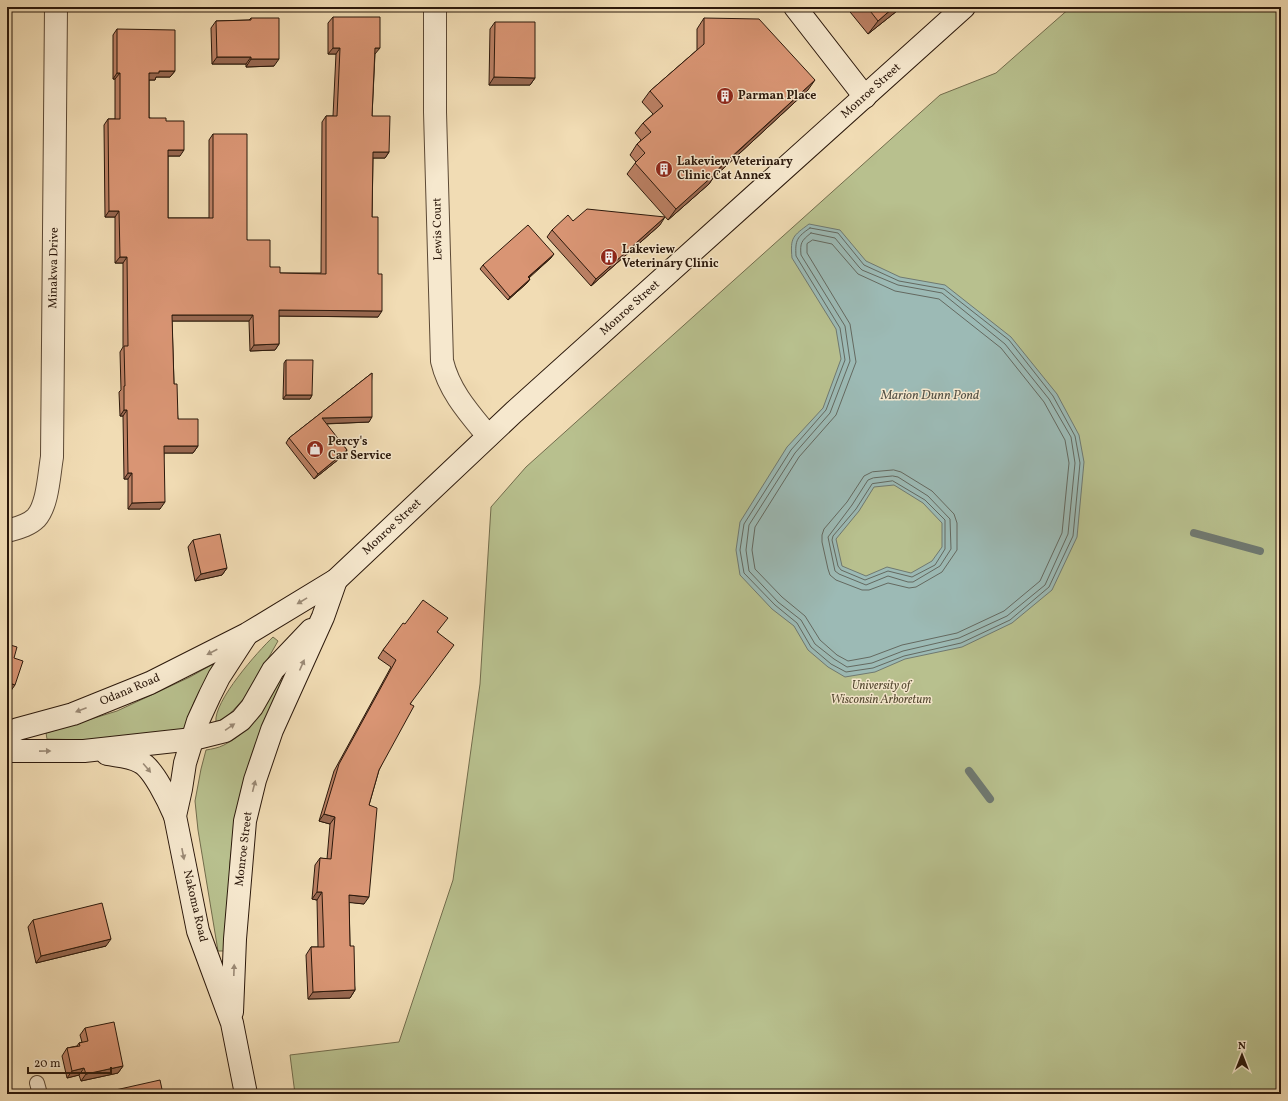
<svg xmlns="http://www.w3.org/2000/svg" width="1288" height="1101" font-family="Vollkorn,serif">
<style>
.green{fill:#b8c08e;stroke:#726c4c}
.water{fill:#9cbab5;stroke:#6f7971;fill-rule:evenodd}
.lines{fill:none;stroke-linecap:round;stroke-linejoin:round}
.shore{stroke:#646960;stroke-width:1}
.stream{stroke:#6f7971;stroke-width:8}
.lane-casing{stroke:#5c4935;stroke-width:16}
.street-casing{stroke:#5c4935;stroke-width:24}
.secondary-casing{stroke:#2b180b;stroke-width:24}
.lane{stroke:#f6e8ce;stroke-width:14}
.street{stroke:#f6e8ce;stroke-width:22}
.secondary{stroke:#f6e8ce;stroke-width:22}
.wall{fill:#bb8064;stroke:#2b180b}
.shaded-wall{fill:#986851;stroke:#2b180b}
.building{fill:#d99574;stroke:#2b180b}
.oneway{fill:#9b8a76}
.labels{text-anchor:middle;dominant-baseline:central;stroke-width:3;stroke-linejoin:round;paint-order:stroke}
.street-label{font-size:12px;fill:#2b180b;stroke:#f6e8ce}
.poi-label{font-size:12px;font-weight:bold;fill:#2b180b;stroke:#f6e8ce;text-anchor:start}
.park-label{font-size:12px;font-style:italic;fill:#554a32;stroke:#f6e8ce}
.water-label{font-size:13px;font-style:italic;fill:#535146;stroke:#f6e8ce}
</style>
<rect width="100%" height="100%" fill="#f1dcb4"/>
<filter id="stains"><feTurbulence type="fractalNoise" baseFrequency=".005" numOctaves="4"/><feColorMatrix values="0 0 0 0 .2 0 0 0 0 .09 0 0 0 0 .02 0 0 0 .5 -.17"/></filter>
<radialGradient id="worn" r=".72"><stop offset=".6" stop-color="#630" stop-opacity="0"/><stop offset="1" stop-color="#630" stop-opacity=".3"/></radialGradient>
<!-- green -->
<g class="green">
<path d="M1071 7H1281V1094H295L290 1055 399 1042 453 880 480 684 491 507 526 467 940 95 996 73Z"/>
<path d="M273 637 278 641 248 694 227 717 216 722C213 702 258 651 273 637Z"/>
<path d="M293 654 235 818 230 863V898L227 951H218L198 830 195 801 201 769 206 750C212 749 218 748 224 745 260 727 275 688 293 654Z"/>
<path d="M215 663 194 702 184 730 87 740 47 739 46 733 117 711 190 677Z"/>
</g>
<!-- water -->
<path class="water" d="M809 224 840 230 866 261 900 277 945 285 1011 337 1057 394 1079 435 1084 462 1077 537 1052 590 1012 623 962 647 905 659 875 672 845 677 828 667 808 650 794 626 772 609 740 575 736 550 740 522 787 447 823 408 841 359 836 329 792 258C790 237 793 236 809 224ZM894 485 923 503 942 523V547L932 561 911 573 887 567 866 576 842 566 836 539 859 511 874 487Z"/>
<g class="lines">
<!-- shore -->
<g class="shore">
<path d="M810 228 838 233 864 265 899 281 944 289 1009 340 1053 396 1075 436 1080 463 1073 536 1049 587 1010 620 961 643 904 656 873 668 846 672 831 664 811 647 797 623 775 605 744 573 740 550 744 524 791 450 826 410 845 360 840 328 796 256C795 240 797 237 810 228Z"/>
<path d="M811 233 835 238 859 267 862 270 898 285 942 293 1005 344 1049 399 1071 437 1075 463 1068 534 1045 585 1007 616 959 638 903 651 872 663 847 667 834 659 815 644 801 620 778 602 749 571 746 550 749 525 795 453 830 413 850 361 845 326 801 255C800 243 801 241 811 233Z"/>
<path d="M813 240 832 244 858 274 895 291 939 299 1001 348 1044 402 1065 440 1069 463 1062 533 1040 581 1004 611 957 633 902 645 870 657 848 661 837 655 820 640 805 616 782 597 755 569 752 550 755 527 799 457 836 415 856 362 850 324 807 253V244Z"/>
<path d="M894 470 901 472 932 491 954 514 957 523V550L942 572 916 587 909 588 888 583 869 590H862L836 580 830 575 828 569 822 542V535L824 529 847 502 864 476 872 472Z"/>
<path d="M893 476 898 477 928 496 950 519 951 549 940 566 913 582H908L888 576 866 585 839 574 835 571 828 537 852 505 868 480 873 478Z"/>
<path d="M893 481 925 500 945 520V549L935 565 912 577 888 571 865 580 841 570 838 566 832 540 833 536 856 509 872 484Z"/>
</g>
<!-- stream -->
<g class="stream">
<path d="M1194 533 1260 551"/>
<path d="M969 771 990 799"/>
</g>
<!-- lane casing -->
<g class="lane-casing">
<path id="lane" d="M37 1083 40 1094"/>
</g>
<!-- street casing -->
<g class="street-casing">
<g id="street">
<path d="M435 7V112L442 361C449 391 469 413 488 436"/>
<path d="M7 531C17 528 28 526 36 518 48 505 49 474 52 457L56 7"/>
</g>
</g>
<!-- secondary casing -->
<g class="secondary-casing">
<g id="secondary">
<path d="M795 7 865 97"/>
<path d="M245 637 219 677 210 695 198 721 185 763 181 789 175 816 198 931 232 1023 246 1094"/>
<path d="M7 734 18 729 73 714 150 683 247 634 336 580 514 412 964 7"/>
<path d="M7 751H84L193 739 225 731 241 720 252 707 273 670 311 630"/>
<path d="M107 754C118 756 130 756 140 762 153 768 169 802 175 816"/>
<path d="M232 1012 235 939 245 821 255 780 272 730 323 617 336 580"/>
</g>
</g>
<!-- lane -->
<use href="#lane" class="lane"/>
<!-- street -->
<use href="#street" class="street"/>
<!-- secondary -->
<use href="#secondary" class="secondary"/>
</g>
<!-- wall -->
<g class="wall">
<path d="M846 7H902L868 34Z"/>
<path d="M333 17 375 54 372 116 389 152 385 158H373L372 217 378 317 279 316V344L275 350 250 351 249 321H172L174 384 178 419 198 446 193 453H164L160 509H128V479H124L123 416H120L119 392 121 390 120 352 123 347V263H115V217H105L104 125 108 119H115V79H113V35L117 29 175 71 170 77H156L155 80H149V118L166 121 180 156H168V218H209V140L213 134 247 240 270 267 280 273H321L322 122 326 116H333L336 54H328V23Z"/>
<path d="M251 18 274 66 246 67V64H212L211 28 216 21 249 20Z"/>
<path d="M704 18 808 90 713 178 709 184 668 220 627 174 636 162 630 155 637 144 641 140 635 133 643 123 653 114 642 102 650 91 697 50V29Z"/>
<path d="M495 22 535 78 530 85H489L490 29Z"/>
<path d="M573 221 660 225 591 286 547 237 552 230Z"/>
<path d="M551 258 529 278 530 279 527 283 508 300 480 269 483 265Z"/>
<path d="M286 360 312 395 310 399H283L284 363Z"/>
<path d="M372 373 369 422 326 424 347 450 344 455 314 479 286 443 289 438Z"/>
<path d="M193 540 227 568 222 575 195 581 188 547Z"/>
<path d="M405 624 438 632 410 705 379 770 369 805 364 904 349 902 350 946 355 990 350 998 308 999 306 955 311 947H318L317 900 312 899 315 865 320 858 327 859 330 824 319 821 334 771 391 667 378 658 383 650Z"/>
<path d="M33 920 106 946 36 963 28 927Z"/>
<path d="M85 1028 123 1066 118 1073 81 1081 79 1075 67 1078 62 1056 67 1048 77 1046 79 1043 82 1042 80 1035Z"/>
</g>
<!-- shaded-wall -->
<g class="shaded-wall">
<path d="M894 7H902L868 34 878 21Z"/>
<path d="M333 48H340L336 54H328Z"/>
<path d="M375 48H380L375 54H371Z"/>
<path d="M217 57H251L246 64H212Z"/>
<path d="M251 59H279L274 66 246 67Z"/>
<path d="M159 71H175L170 77H156L155 80H145L149 73Z"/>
<path d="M117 73H120L115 79H113Z"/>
<path d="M494 77 535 78 530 85H489Z"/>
<path d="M815 80 808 90 713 178 709 184 668 220 676 209Z"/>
<path d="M168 150H184L180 156H163Z"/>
<path d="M373 152H389L385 158H368Z"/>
<path d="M109 211H119L115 217H105Z"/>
<path d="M665 217 660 225 591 286 596 279Z"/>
<path d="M554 254 551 258 525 280 528 277Z"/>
<path d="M120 257H127L123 263H115Z"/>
<path d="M530 279 527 283 508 300 510 297Z"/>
<path d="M279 310 382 311 378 317 274 316Z"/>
<path d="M172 315H253L249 321H168Z"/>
<path d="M279 344 275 350 250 351 254 345Z"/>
<path d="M286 395H312L310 399H283Z"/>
<path d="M124 410H127L123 416H120Z"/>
<path d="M372 417 369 422 318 424 322 418Z"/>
<path d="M164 446H198L193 453H159Z"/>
<path d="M347 450 344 455 314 479 318 474Z"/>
<path d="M128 473H132L128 479H124Z"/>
<path d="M165 502 160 509H128L132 503Z"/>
<path d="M227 568 222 575 195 581 201 574Z"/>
<path d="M7 682 15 685 10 692 7 691Z"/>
<path d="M324 814 335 817 330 824 319 821Z"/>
<path d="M317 892H322L317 900 312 899Z"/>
<path d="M349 895 369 897 364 904 344 902Z"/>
<path d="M111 939 106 946 36 963 41 956Z"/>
<path d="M355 990 350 998 308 999 313 992Z"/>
<path d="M123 1066 118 1073 81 1081 86 1074Z"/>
<path d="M84 1068 79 1075 67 1078 72 1071Z"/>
</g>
<!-- building -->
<g class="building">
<path d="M867 7H894L878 21Z"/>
<path d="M333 17H380V48H375L372 116H390L389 152H373L372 217H378V274H382V311L279 310V344L254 345 253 315H172L174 384H177L178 419H198V446H164L165 502 132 503V473H128L127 410H124V386H125L124 346H128L127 257H120L119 211H109L108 119H120V73H117V29L175 30V71H159V73H149V118H166V121H184V150H168V218H213V134H247V240H270V267H280V273L326 274V116H337L340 48H333Z"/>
<path d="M251 18H279V59H251V57H217L216 21 251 20Z"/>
<path d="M704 18 759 19 815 80 715 172 716 173 676 209 635 163 645 153 637 144 651 132 643 123 663 106 650 91 704 44Z"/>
<path d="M495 22H535V78L494 77Z"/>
<path d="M587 209 665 217 596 279 552 230 568 215 573 221Z"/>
<path d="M528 225 554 254 528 277 530 279 510 297 483 265Z"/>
<path d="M286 360H313L312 395H286Z"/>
<path d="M372 373V417L322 418 347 450 318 474 289 438Z"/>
<path d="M220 534 227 568 201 574 193 540Z"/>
<path d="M423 600 448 618 437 632 454 645 410 704 414 706 379 770 369 805 377 808 369 897 349 895 350 946H354L355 990 313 992 311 947H324L322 892H317L320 858 331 859 335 817 324 814 339 764 396 660 383 650 403 623 405 624Z"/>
<path d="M7 644 17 647 14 658 23 661 15 685 7 682Z"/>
<path d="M102 903 111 939 41 956 33 920Z"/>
<path d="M114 1022 123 1066 86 1074 84 1068 72 1071 67 1048 80 1046 79 1043 88 1041 85 1028Z"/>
<path d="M160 1080 163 1094H112L111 1091Z"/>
</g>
<!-- one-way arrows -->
<defs><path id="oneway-solid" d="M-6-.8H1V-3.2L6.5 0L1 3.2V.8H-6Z"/></defs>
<g class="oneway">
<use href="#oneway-solid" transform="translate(302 601) rotate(149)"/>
<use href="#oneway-solid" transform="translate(212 652) rotate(153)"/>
<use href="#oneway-solid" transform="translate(302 665) rotate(-66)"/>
<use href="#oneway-solid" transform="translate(81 710) rotate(159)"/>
<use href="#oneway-solid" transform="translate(230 727) rotate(-34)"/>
<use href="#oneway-solid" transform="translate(45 751) rotate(-1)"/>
<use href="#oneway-solid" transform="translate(147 768) rotate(50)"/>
<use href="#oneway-solid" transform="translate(254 786) rotate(-76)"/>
<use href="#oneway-solid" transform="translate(183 854) rotate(79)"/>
<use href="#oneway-solid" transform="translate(234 970) rotate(-88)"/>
</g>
<!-- icons -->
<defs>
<g id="building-disc" transform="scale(0.9)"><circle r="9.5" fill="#8f2418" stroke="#f6e8ce"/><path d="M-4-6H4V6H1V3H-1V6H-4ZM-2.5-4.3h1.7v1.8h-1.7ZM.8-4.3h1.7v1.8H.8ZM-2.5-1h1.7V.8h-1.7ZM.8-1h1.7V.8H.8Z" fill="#fff"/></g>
<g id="shop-disc" transform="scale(0.9)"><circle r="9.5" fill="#8f2418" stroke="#f6e8ce"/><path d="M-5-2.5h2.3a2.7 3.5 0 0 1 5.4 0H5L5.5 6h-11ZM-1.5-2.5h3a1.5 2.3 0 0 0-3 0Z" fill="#fff"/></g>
</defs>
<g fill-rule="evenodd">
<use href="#building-disc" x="725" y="96"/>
<use href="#building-disc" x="664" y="169"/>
<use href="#building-disc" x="609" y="257"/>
<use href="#shop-disc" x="315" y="449"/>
</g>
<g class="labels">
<!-- street labels -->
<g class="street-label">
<text transform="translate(871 91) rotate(-42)">Monroe Street</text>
<text transform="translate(438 229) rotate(-91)">Lewis Court</text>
<text transform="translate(54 268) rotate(-89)">Minakwa Drive</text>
<text transform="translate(630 308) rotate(-42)">Monroe Street</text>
<text transform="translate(392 527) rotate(-43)">Monroe Street</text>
<text transform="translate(130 690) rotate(-23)">Odana Road</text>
<text transform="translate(244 849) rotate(-83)">Monroe Street</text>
<text transform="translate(195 906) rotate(77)">Nakoma Road</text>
</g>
<!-- poi labels -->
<g class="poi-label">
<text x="738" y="96">Parman Place</text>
<text x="677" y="162">Lakeview Veterinary<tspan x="677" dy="14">Clinic Cat Annex</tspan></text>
<text x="622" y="250">Lakeview<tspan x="622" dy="14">Veterinary Clinic</tspan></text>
<text x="328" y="442">Percy's<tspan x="328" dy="14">Car Service</tspan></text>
</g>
<!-- park labels -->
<g class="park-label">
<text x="881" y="686">University of<tspan x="881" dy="14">Wisconsin Arboretum</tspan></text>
</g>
<!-- water labels -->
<g class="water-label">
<text x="930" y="396">Marion Dunn Pond</text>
</g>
</g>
<!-- margin -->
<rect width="1288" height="1101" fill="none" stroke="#f1dcb4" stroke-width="24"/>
<rect x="8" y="8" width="1272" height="1085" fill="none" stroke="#2b180b" stroke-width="2"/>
<rect x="12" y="12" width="1264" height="1077" fill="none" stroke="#2b180b"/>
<!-- north arrow -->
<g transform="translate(1242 1055)" stroke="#f6e8ce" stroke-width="3" paint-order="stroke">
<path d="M0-3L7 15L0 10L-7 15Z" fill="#2b180b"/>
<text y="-6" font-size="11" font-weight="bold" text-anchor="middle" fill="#2b180b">N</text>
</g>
<!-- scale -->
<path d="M28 1067v6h83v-6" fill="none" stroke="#2b180b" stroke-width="2"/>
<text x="34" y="1067" font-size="12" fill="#2b180b" stroke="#f6e8ce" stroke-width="3" paint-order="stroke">20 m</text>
<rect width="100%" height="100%" filter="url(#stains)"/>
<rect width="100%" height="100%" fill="url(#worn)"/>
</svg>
